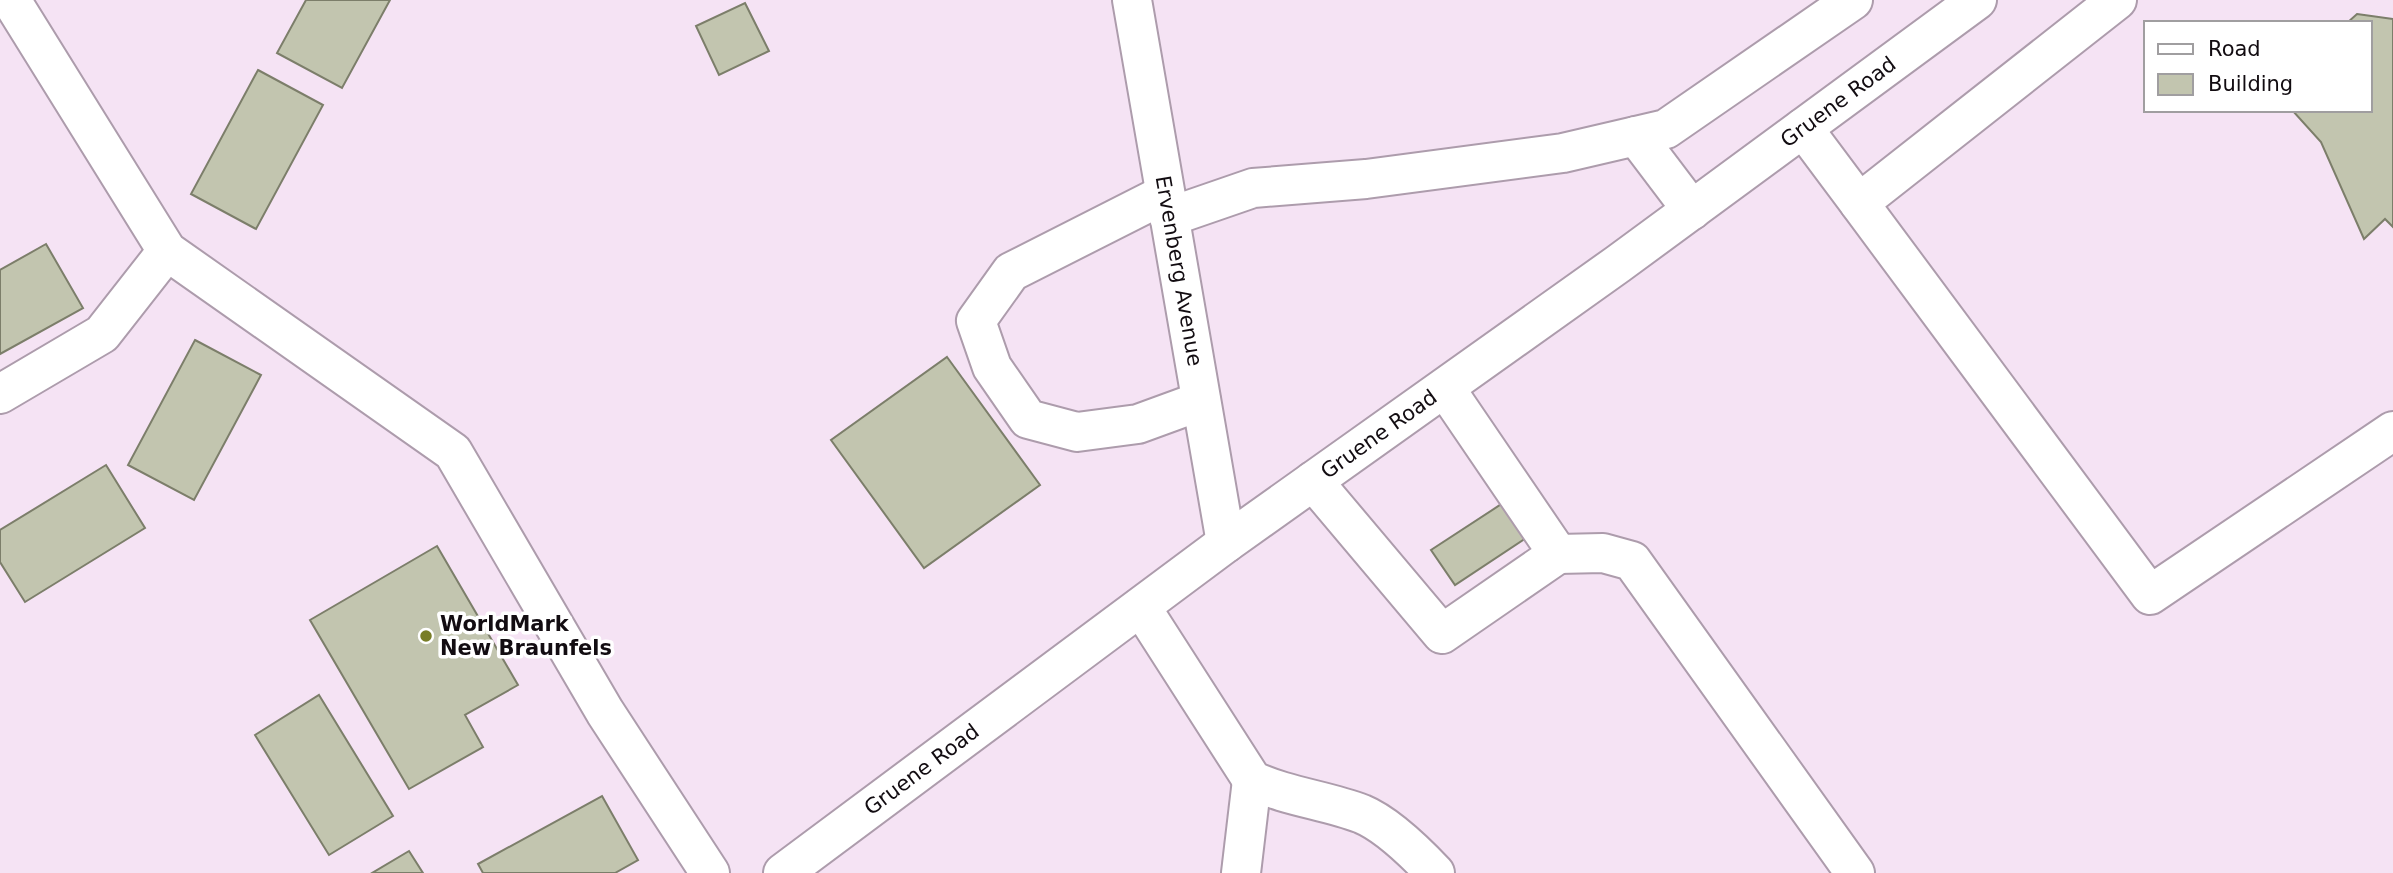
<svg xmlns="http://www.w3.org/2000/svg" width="2393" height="873" font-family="'DejaVu Sans',sans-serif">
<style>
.building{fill:#c2c5af;stroke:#7c7e6a;stroke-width:2}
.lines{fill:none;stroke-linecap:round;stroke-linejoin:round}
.minor-casing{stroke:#ad9cac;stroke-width:42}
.minor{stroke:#fff;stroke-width:38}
.poi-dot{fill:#787d27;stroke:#fff;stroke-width:2.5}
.labels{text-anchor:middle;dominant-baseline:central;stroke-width:7;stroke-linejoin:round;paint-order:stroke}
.street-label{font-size:21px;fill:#120c11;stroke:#fff}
.poi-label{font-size:21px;font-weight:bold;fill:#120c11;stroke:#fff;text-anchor:start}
</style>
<rect width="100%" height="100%" fill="#f5e3f4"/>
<!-- building -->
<g class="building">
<path d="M306 0H390L342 88 277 53Z"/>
<path d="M745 3 769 51 719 75 696 26Z"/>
<path d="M2357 14 2393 19V227L2385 219 2364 239 2321 142 2292 110H2370V23H2347Z"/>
<path d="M258 70 323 105 256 229 191 194Z"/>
<path d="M46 244 83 308 0 354V270Z"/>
<path d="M195 340 261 375 194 500 128 465Z"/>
<path d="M947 357 1040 485 924 568 831 440Z"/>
<path d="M106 465 145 528 25 602 0 562V530Z"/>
<path d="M1503 503 1526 538 1455 585 1431 550Z"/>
<path d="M437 546 518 685 465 715 483 747 409 789 310 620Z"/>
<path d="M319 695 393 816 329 855 255 735Z"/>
<path d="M602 796 638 860 615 873H483L478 864Z"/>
<path d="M409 851 423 873H372Z"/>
</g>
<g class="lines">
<!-- minor casing -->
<g class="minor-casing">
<g id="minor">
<path d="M11 0 167 251 453 452 605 712 710 873"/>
<path id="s1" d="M1132 0 1226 543"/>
<path d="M1803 128 1859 203 2117 0"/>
<path d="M1636 136 1692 210"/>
<path d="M1165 194 1011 272 976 321 992 367 1028 419 1077 432 1138 424 1201 401"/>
<path d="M1859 203 2150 595 2393 431"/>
<path d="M1169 217 1253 188 1366 179 1563 153 1666 129 1853 0"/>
<path d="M0 394 102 334 167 251"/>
<path d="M1313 481 1442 634 1558 554 1445 388"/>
<path d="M1558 554 1603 553 1632 561 1855 873"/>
<path d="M1141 607 1252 780C1287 797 1326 800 1362 814 1386 824 1417 854 1435 873"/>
<path id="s2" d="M783 873 1226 543 1618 264 1977 0"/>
<path d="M1241 873 1252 780"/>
</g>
</g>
<!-- minor -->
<use href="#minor" class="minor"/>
</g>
<!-- markers -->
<circle class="poi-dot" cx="426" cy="636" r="7"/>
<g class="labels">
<!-- street labels -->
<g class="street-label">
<text stroke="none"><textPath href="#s2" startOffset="1307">Gruene Road</textPath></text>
<text stroke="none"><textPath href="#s1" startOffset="275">Ervenberg Avenue</textPath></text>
<text stroke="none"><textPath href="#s2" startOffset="740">Gruene Road</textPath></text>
<text stroke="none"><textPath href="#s2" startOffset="173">Gruene Road</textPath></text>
</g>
<!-- poi labels -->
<g class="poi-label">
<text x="440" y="624">WorldMark<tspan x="440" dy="24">New Braunfels</tspan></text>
</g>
</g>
<!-- legend -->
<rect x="2144" y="21" width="228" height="91" fill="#ffffff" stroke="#a09ea0" stroke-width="2"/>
<rect x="2158" y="44" width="35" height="10" fill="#ffffff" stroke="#a09ea0" stroke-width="2"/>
<text x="2208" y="56" font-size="21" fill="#120c11">Road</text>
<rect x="2158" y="74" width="35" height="21" fill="#c2c5af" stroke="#a09ea0" stroke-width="2"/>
<text x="2208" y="91" font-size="21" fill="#120c11">Building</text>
</svg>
